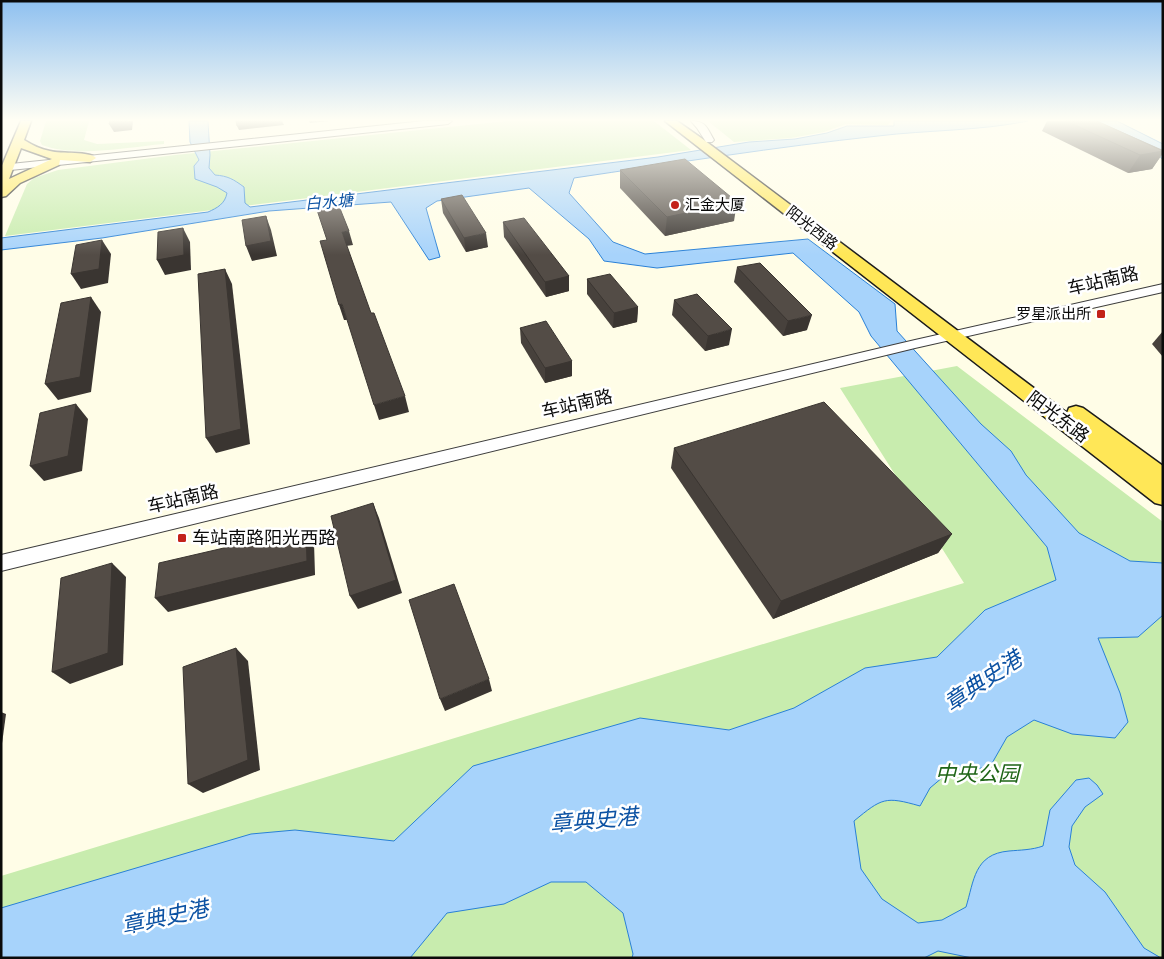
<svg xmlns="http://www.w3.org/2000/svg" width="1164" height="959" font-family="'Zilla Slab','Noto Sans SC',serif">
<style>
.green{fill:#c8ecae}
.water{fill:#a7d3fb;stroke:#2980d7}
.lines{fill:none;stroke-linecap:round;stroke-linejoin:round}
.minor-casing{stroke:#3d3d3d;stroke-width:2}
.major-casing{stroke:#1b1b1b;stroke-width:3}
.minor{fill:#fff;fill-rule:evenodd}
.major{fill:#ffe757;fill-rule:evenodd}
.wall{fill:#47413c}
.shaded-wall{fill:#3a3531}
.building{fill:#534c46;stroke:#3a3531}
.poi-dot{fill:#c32219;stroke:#fff;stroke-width:2}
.labels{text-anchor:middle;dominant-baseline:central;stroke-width:5;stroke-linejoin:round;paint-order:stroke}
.far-poi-label{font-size:15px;fill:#0a0a0a;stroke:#fff;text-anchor:start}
.far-street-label{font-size:15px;fill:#0a0a0a;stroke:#fff}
.far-water-label{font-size:16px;font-style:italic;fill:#0c52a3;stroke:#fff}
.street-label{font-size:18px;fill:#0a0a0a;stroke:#fff}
.poi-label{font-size:18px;fill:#0a0a0a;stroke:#fff;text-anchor:start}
.near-park-label{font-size:21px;font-style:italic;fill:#1f6517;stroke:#fff}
.near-water-label{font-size:22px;font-style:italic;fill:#0c52a3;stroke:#fff}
</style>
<rect width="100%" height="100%" fill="#fffde7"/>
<!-- green -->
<g class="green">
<path d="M46 121H89L84 140 97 144 164 141V144C127 147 77 158 42 145L40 141Z"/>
<path d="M507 121H654L691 150 5 236 27 184 34 178 58 170 175 155Z"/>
<path d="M708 121H891L888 125 846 124 824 132 791 138 734 142Z"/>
<path d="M957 366 1163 522V958H1V876L964 583 840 388Z"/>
</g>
<!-- water -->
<g class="water">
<path d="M189 121H208L210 155 209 168 215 175C228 176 233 179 244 187L245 203 250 207 658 157 749 142 795 139 827 133 847 126H894V121H1028C979 131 927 130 878 136 776 147 675 163 574 178L569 193 613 242 645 254 808 239 895 304 897 331 981 424 1011 451 1026 475 1079 533 1130 561 1163 563V615L1138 637 1098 638 1120 693 1128 722 1115 738 1072 734 1034 720 1007 737 991 765 965 773 943 777 930 788 920 806C885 796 882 798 854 821L861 869 882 899 918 923 942 920 966 907C974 881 974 854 1009 851 1020 850 1032 850 1043 846L1050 810 1076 780 1089 778 1097 785 1103 794 1085 807 1072 826 1069 847 1075 865 1105 892 1144 948 1161 958H972L938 951 924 958H632L633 954 623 913 586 882H551L504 904 447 913 410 958H1V908L251 834 295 830 394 841 473 766 640 718 729 730 794 708 865 668 937 657 985 610 1056 580 1047 547 871 336 859 312 793 253 657 268 604 261 589 239 529 188 437 201 426 208 440 257 429 260 391 202 269 211 102 238 1 250V238L208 212C217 208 225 204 227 193L217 187 195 179 194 166 199 160 190 142Z"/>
<path d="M1090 121H1117L1163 144V159L1121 135Z"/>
</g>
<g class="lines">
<!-- minor casing -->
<g class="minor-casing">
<g id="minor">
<path d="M424 121H452L448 124 1 171V165Z"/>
<path d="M691 121C706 121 707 128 714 140L712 142H706L697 128Z"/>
<path d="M1163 284V292L915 348 1 571V555L915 340Z"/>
</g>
</g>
<!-- major casing -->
<g class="major-casing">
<g id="major">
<path d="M21 121H31L24 140C32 145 40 149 50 151 61 154 90 151 96 158L90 162 60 160 59 165 20 183 6 196 1 197V168ZM21 148 52 159 9 179Z"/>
<path d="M665 121H677L704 140 1067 413 1069 408 1076 406 1083 408 1163 466V505L1155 503Z"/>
</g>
</g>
<!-- minor -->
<use href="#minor" class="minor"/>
<!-- major -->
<use href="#major" class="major"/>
</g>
<!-- wall -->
<g class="wall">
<path d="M1047 121H1097L1163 150V153L1152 169 1128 173 1042 131Z"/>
<path d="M620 170 734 221 665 236 620 188Z"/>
<path d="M441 199 488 247 466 252 443 213Z"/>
<path d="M503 222 569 276V291L546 297 504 237Z"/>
<path d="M737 267 807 330 783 336 734 282Z"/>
<path d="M587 279 638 307 637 322 613 328 587 294Z"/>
<path d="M674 300 729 345 705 351 672 315Z"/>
<path d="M520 328 572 361V376L545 383 521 343Z"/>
<path d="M1163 331V357L1152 344Z"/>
<path d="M674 448 952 534 938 553 773 619 671 468Z"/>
</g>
<!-- shaded-wall -->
<g class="shaded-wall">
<path d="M128 121H133L132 130 114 132 109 124Z"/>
<path d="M282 121 284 125 239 130 237 126Z"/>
<path d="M309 121H329L310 123Z"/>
<path d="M1163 151V153L1152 169 1128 173 1140 155Z"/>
<path d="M737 202 734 221 665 236 667 217Z"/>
<path d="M266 216 271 230 277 256 252 261 246 246Z"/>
<path d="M183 228 190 242 191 270 165 275 157 260Z"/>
<path d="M349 231 353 245 346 246 342 232Z"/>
<path d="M486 233 488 247 466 252 464 238Z"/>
<path d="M102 240 111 254 108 283 81 289 71 274Z"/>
<path d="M225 269 232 284 250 444 216 453 206 438Z"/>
<path d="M569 276V291L546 297 545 282Z"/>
<path d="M91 297 101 312 91 392 58 400 45 384Z"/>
<path d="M342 304 347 320H344L339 305Z"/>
<path d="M638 307 637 322 613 328 614 313Z"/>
<path d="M812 315 807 330 783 336 788 321Z"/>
<path d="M732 329 729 345 705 351 708 336Z"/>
<path d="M572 361V376L545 383V368Z"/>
<path d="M405 396 409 412 379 420 374 405Z"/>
<path d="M76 404 88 419 82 471 44 481 30 466Z"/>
<path d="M373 503 379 518 402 593 358 609 350 596Z"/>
<path d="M306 529 314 543 315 575 168 612 155 598Z"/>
<path d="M952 534 938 553 773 619 781 601Z"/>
<path d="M112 563 126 577 123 665 70 684 52 672Z"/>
<path d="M236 648 248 661 260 770 203 793 188 784Z"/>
<path d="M489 679 492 691 445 711 440 699Z"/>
<path d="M1 712 6 714 1 751Z"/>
</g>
<!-- building -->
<g class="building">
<path d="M110 121H128L109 124Z"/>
<path d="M236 121H282L237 126Z"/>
<path d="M1066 121H1097L1163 151 1140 155Z"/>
<path d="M685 159 737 202 667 217 620 170Z"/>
<path d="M462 195 486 233 464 238 441 199Z"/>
<path d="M339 206 349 231 342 232 371 313H374L405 396 374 405 342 304 339 305 320 241 327 240 317 210Z"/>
<path d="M266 216 271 241 246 246 242 220Z"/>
<path d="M524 218 569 276 545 282 503 222Z"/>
<path d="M183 228 184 255 157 260 158 232Z"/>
<path d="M102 240 99 269 71 274 76 245Z"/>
<path d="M760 263 812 315 788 321 737 267Z"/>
<path d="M225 269 241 429 206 438 198 274Z"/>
<path d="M610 274 638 307 614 313 587 279Z"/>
<path d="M697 294 732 329 708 336 674 300Z"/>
<path d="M91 297 80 377 45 384 61 303Z"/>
<path d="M546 321 572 361 545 368 520 328Z"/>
<path d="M824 402 952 534 781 601 674 448Z"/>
<path d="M76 404 68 456 30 466 40 413Z"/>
<path d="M373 503 396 580 350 596 331 516Z"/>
<path d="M306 529 307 561 155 598 159 563Z"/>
<path d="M112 563 108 653 52 672 61 578Z"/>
<path d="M454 584 489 679 440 699 409 600Z"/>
<path d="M236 648 248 760 188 784 183 667Z"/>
</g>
<!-- sky -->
<linearGradient id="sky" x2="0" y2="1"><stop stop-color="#8ec0f0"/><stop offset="0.47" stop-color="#fffef4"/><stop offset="1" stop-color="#fffef4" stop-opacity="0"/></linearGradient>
<rect width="1164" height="255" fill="url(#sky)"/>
<!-- markers -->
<g class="poi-dot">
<circle cx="675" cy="205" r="5"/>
<rect x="1096" y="309" width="10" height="10" rx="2.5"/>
<rect x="177" y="533" width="10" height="10" rx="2.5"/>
</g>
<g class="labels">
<!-- far-poi labels -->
<g class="far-poi-label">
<text x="685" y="205">汇金大厦</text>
<text x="1091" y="314" text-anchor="end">罗星派出所</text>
</g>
<!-- far-street labels -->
<g class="far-street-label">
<text transform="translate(812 228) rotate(38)">阳光西路</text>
</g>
<!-- far-water labels -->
<g class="far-water-label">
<text transform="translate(329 202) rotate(-5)">白水塘</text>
</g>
<!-- street labels -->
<g class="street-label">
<text transform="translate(1103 281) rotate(-13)">车站南路</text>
<text transform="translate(577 404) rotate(-13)">车站南路</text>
<text transform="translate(1058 417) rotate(37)">阳光东路</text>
<text transform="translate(183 499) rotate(-13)">车站南路</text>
</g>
<!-- poi labels -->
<g class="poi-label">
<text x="192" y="538">车站南路阳光西路</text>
</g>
<!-- near-park labels -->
<g class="near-park-label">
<text x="977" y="773">中央公园</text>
</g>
<!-- near-water labels -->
<g class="near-water-label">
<text transform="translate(983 681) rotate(-34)">章典史港</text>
<text transform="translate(594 820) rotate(-5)">章典史港</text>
<text transform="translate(165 917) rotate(-12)">章典史港</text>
</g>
</g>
<!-- border -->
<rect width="1164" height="959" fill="none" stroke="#0a0a0a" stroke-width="5"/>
</svg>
